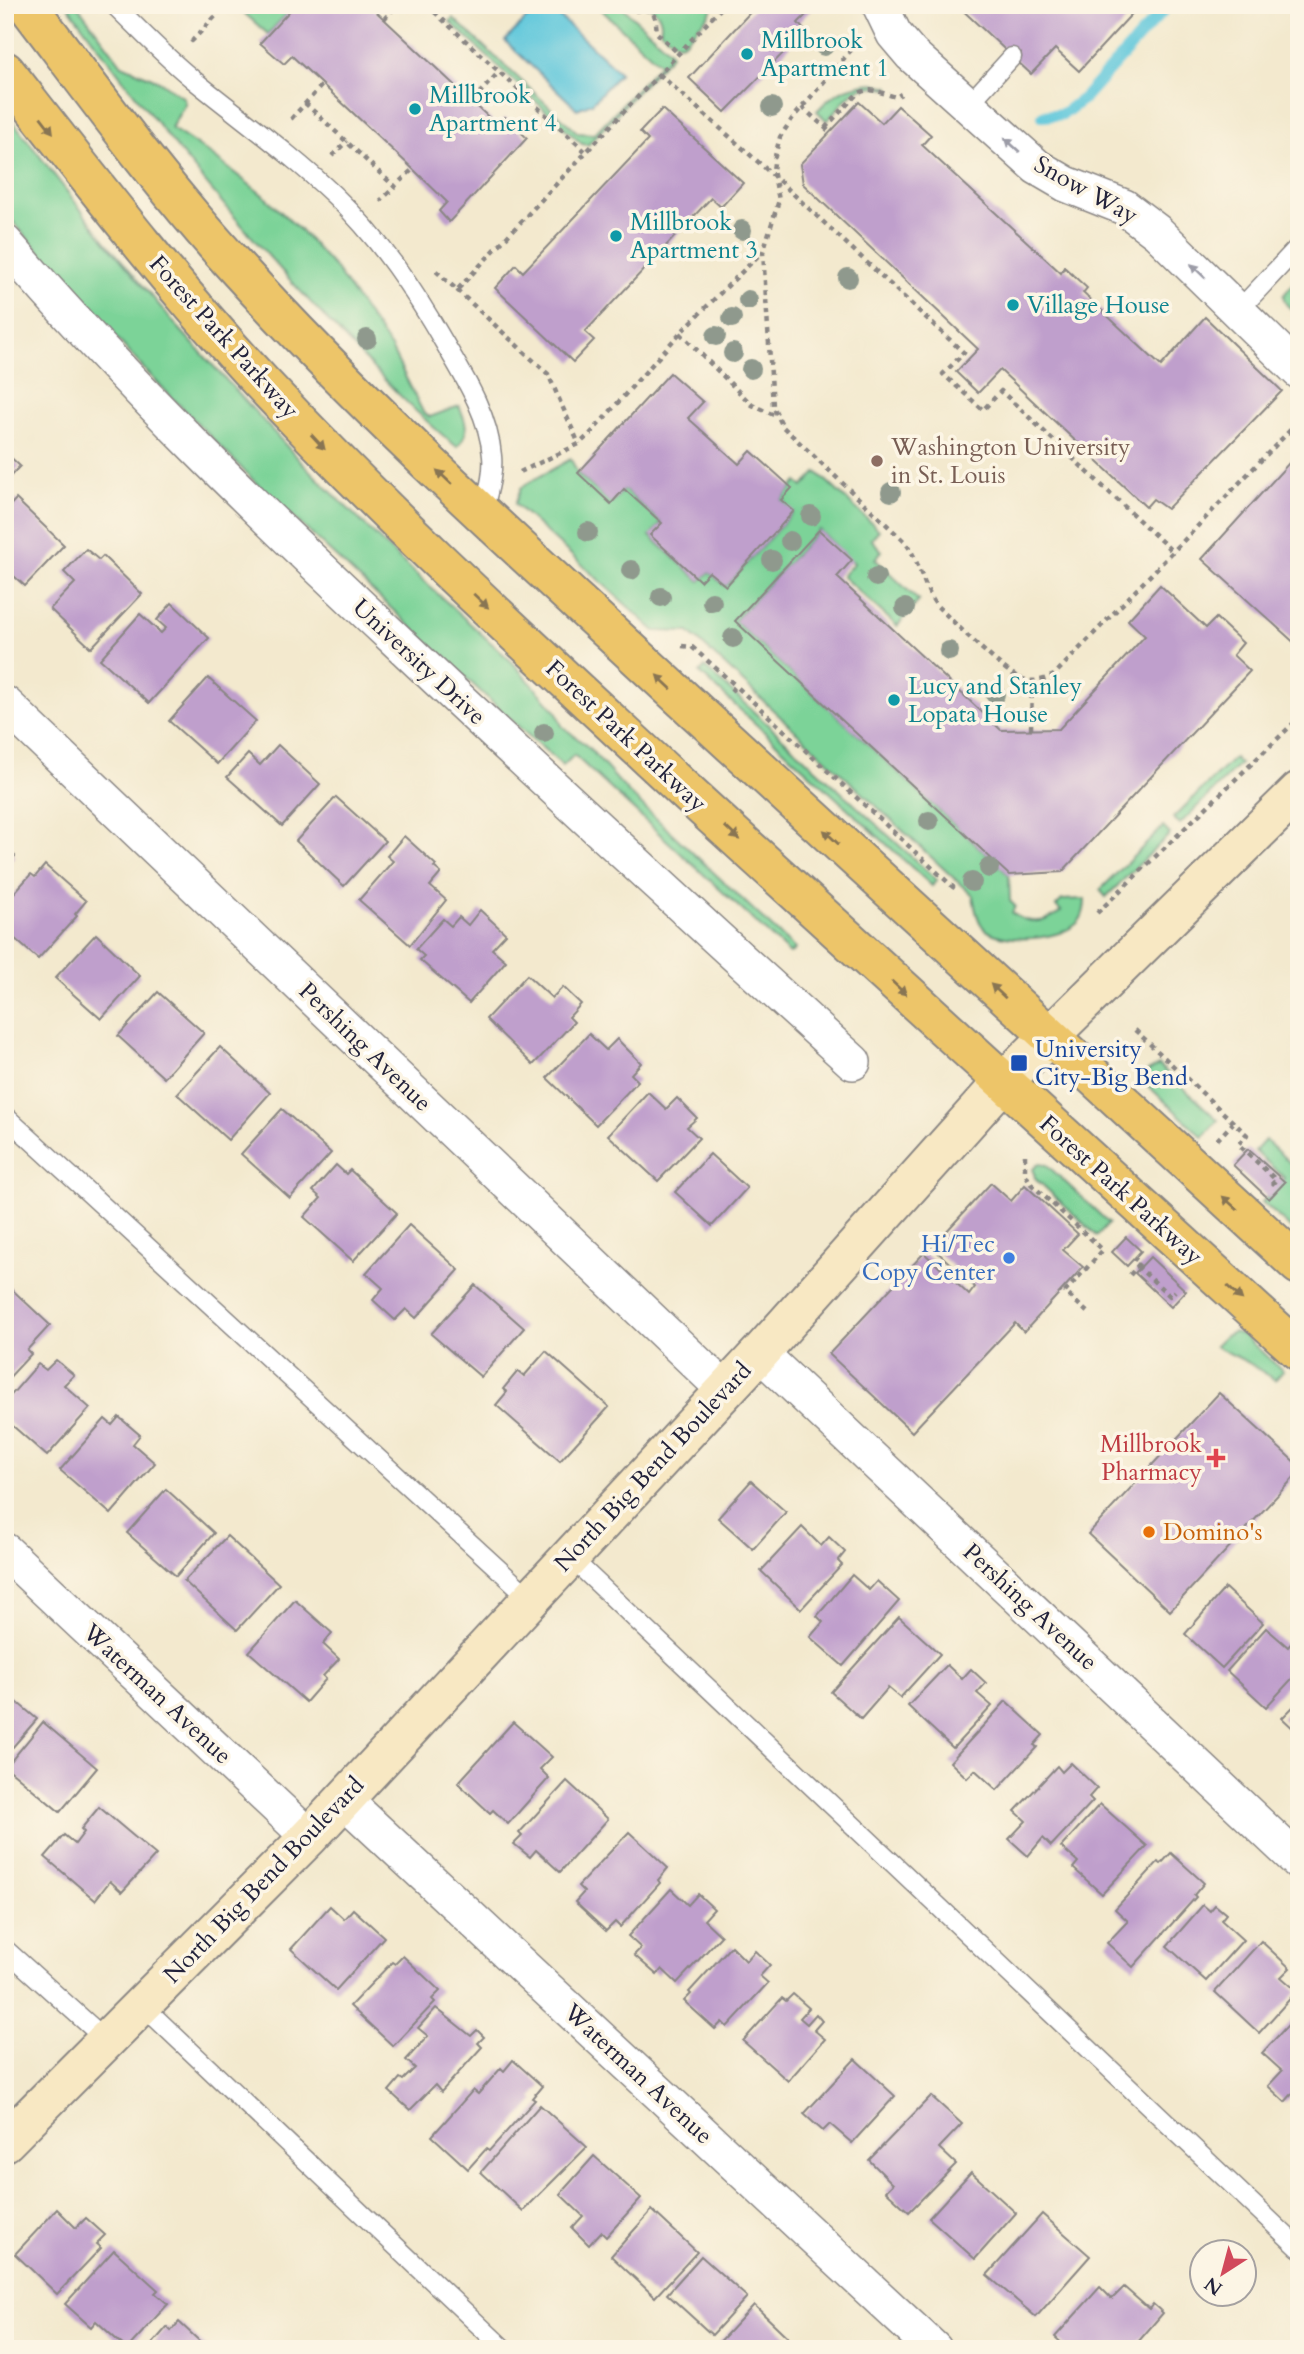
<svg xmlns="http://www.w3.org/2000/svg" width="1304" height="2354" font-family="Cardo,serif">
<style>
.green{fill:#7bd398;stroke:#4e7a6a;stroke-width:2}
.water{fill:#5ec7db;stroke:#40748b;stroke-width:2}
.lines{fill:none;stroke-linecap:round;stroke-linejoin:round}
.stream{stroke:#5ec7db;stroke-width:12}
.building{fill:#bf9fcc}
.lane-casing{stroke:#8a8684;stroke-width:21}
.street-casing{stroke:#8a8684;stroke-width:38}
.secondary-casing{stroke:#8a8684;stroke-width:42}
.primary-casing{stroke:#8a8684;stroke-width:42}
.path{stroke:#8a8684;stroke-width:4.5;stroke-dasharray:5 5;stroke-linecap:butt}
.lane{stroke:#fff;stroke-width:18}
.street{stroke:#fff;stroke-width:35}
.secondary{stroke:#f8e8c3;stroke-width:38}
.primary{stroke:#edc569;stroke-width:38}
.tree{fill:#8f998d}
.oneway{fill:#887452}
.oneway2{fill:#9c9ca7}
.culture-dot{fill:#0f9aa8;stroke:#fcf5e5;stroke-width:2.5}
.education-dot{fill:#8d6e63;stroke:#fcf5e5;stroke-width:2.5}
.transit-dot{fill:#1a4fb4;stroke:#fcf5e5;stroke-width:2.5}
.shop-dot{fill:#3f7fe0;stroke:#fcf5e5;stroke-width:2.5}
.health-dot{fill:#e0444e;stroke:#fcf5e5;stroke-width:2.5}
.food-dot{fill:#e8710a;stroke:#fcf5e5;stroke-width:2.5}
.labels{text-anchor:middle;dominant-baseline:central;stroke-width:7;stroke-linejoin:round;paint-order:stroke}
.culture-label{font-size:24px;fill:#0d838f;stroke:#fcf5e5;text-anchor:start}
.street-label{font-size:24px;fill:#22223b;stroke:#fcf5e5}
.education-label{font-size:24px;fill:#785e54;stroke:#fcf5e5;text-anchor:start}
.transit-label{font-size:24px;fill:#164399;stroke:#fcf5e5;text-anchor:start}
.shop-label{font-size:24px;fill:#366cbe;stroke:#fcf5e5;text-anchor:end}
.health-label{font-size:24px;fill:#be3a42;stroke:#fcf5e5;text-anchor:end}
.food-label{font-size:24px;fill:#c56008;stroke:#fcf5e5;text-anchor:start}
</style>
<rect width="100%" height="100%" fill="#fcf5e5"/>
<filter id="ink" filterUnits="userSpaceOnUse"><feTurbulence type="fractalNoise" baseFrequency=".0143" numOctaves="2"/><feDisplacementMap in="SourceGraphic" scale="14" xChannelSelector="R" yChannelSelector="G"/><feConvolveMatrix kernelMatrix="1 2 1 2 8 2 1 2 1" color-interpolation-filters="sRGB"/></filter>
<filter id="wash" filterUnits="userSpaceOnUse"><feTurbulence type="fractalNoise" baseFrequency=".00686" numOctaves="4" result="noise"/><feDisplacementMap in="SourceGraphic" scale="28" xChannelSelector="R" yChannelSelector="G"/><feGaussianBlur stdDeviation="1.57" result="paint"/><feColorMatrix in="noise" values="0 0 0 0 0 0 0 0 0 0 0 0 0 0 0 0 0 1.4 0 .05"/><feComposite in="paint" operator="in"/></filter>
<g filter="url(#wash)">
<rect width="100%" height="100%" fill="#f3e9ce"/>
<!-- green -->
<g class="green">
<path d="M67 5H77L122 65 159 81 184 98 185 104 171 128 213 156 264 196 303 233 335 268 391 348 424 414 430 417 459 406C466 421 471 434 457 447 413 412 374 369 335 328 238 227 150 118 67 5Z"/>
<path d="M235 5H295L268 34Z"/>
<path d="M596 5H620L669 50 671 55 588 145 582 144 450 22 453 18 578 133 594 134 660 64Z"/>
<path d="M644 5H714L709 15 683 43 677 44 660 30C664 18 656 8 644 5Z"/>
<path d="M873 83 889 87V89C854 80 848 98 827 121L817 111C833 93 848 85 873 83Z"/>
<path d="M5 111 106 242 176 325 302 463 392 552 512 662 556 711 562 726 588 747 628 792 795 949 790 954 574 755 563 766 521 729 252 479 144 369 5 213Z"/>
<path d="M1299 276V317L1286 304 1283 296Z"/>
<path d="M571 459 578 474 611 503 624 489 662 523 650 536 700 581 709 572 726 586 793 512 781 500 797 482 803 487 817 472 879 530 871 539 882 551 875 559 919 601 897 626 842 576 854 563 819 530 735 621 1009 875 1010 901 1015 906 1012 913C1029 925 1045 924 1061 911L1056 906 1062 900 1085 899C1085 906 1084 914 1080 920 1066 940 1000 946 983 927 976 918 975 906 973 896L689 632 655 631 515 504 521 488 526 484Z"/>
<path d="M705 667 937 880 932 886 700 673Z"/>
<path d="M1234 758 1240 764 1180 824 1173 818Z"/>
<path d="M1163 827 1170 834 1106 897 1100 890Z"/>
<path d="M1159 1065 1218 1120 1203 1137 1145 1083 1148 1071Z"/>
<path d="M1265 1140 1299 1171V1236L1262 1202 1267 1197 1269 1199 1284 1178 1255 1151Z"/>
<path d="M1038 1164 1047 1165 1109 1223 1097 1236 1035 1178 1033 1169Z"/>
<path d="M1233 1332 1243 1335 1283 1371 1275 1380 1249 1363 1215 1346 1225 1336Z"/>
</g>
<!-- water -->
<path class="water" d="M539 5H547L620 73 592 103 577 109 505 41Z"/>
<g class="lines">
<!-- stream -->
<path class="stream" d="M1043 116 1063 114 1084 98 1168 5"/>
</g>
<g id="blocks">
<!-- building -->
<g class="building">
<path d="M295 5H369L498 126 505 117 527 138 449 222 439 211 447 202 413 169 292 56 284 64 260 43Z"/>
<path d="M757 5H816L798 23 805 31 725 112 689 78Z"/>
<path d="M957 5H1140L1079 71 1055 49 1031 74Z"/>
<path d="M859 102 882 123 898 106 931 135 922 145 1061 273 1064 267 1087 288 1083 293 1161 366 1205 317 1282 391 1167 509 1153 499 1146 507 1000 370 978 393 956 372 978 349 803 184 800 164Z"/>
<path d="M662 109 743 183 721 207 711 198 585 332 594 340 573 362 495 288 516 265 523 272 648 140 640 132Z"/>
<path d="M670 373 703 402 688 418 739 464 751 451 792 488 781 500 794 511 726 586 709 572 700 581 650 535 662 523 624 489 611 504 578 473Z"/>
<path d="M5 452 20 466 5 482Z"/>
<path d="M1299 452V647L1202 559Z"/>
<path d="M16 499 64 545 25 586 5 568V511Z"/>
<path d="M819 530 852 560 837 577 1001 730 1059 729 1145 636 1128 620 1160 585 1206 628 1216 618 1243 643 1233 655 1250 671 1062 872 1009 875 735 621Z"/>
<path d="M86 549 99 560 103 556 142 594 91 648 50 609 75 583 64 572Z"/>
<path d="M172 603 209 638 149 703 100 659 140 614 161 633 166 628 157 620Z"/>
<path d="M208 678 256 721 217 764 169 721Z"/>
<path d="M278 745 320 784 282 826 227 777 248 754 260 765Z"/>
<path d="M336 797 385 841 344 886 296 841Z"/>
<path d="M404 836 436 865 434 867 441 873 430 886 446 900 410 945 359 900 393 861 387 856Z"/>
<path d="M5 847 15 856 5 867Z"/>
<path d="M45 865 86 901 75 914 77 916 38 959 5 930V903L31 874 35 877Z"/>
<path d="M480 910 506 934 492 949 506 961 469 1003 420 960 424 956 416 949 443 919 451 926 459 917 468 925Z"/>
<path d="M96 934 140 976 101 1019 55 978Z"/>
<path d="M527 975 552 998 563 987 581 1004 569 1017 574 1022 533 1065 486 1019Z"/>
<path d="M158 992 204 1033 164 1078 118 1036Z"/>
<path d="M589 1034 606 1050 617 1039 641 1063 631 1074 638 1081 596 1125 547 1078Z"/>
<path d="M220 1047 270 1093 228 1140 177 1094Z"/>
<path d="M648 1092 666 1109 677 1098 697 1118 687 1127 699 1138 658 1181 608 1135Z"/>
<path d="M282 1109 331 1153 290 1198 241 1154Z"/>
<path d="M1248 1149 1285 1182 1269 1199 1233 1165Z"/>
<path d="M710 1154 747 1188 712 1226 675 1192Z"/>
<path d="M336 1165 346 1174 350 1170 397 1213 353 1261 304 1217 321 1198 313 1191Z"/>
<path d="M991 1183 1011 1201 1025 1185 1078 1234 1063 1250 1083 1267 1024 1332 1015 1323 912 1432 829 1354 924 1253 969 1295 975 1287 932 1247Z"/>
<path d="M409 1225 459 1270 416 1318 406 1309 395 1320 373 1300 383 1288 366 1273Z"/>
<path d="M1126 1237 1141 1251 1127 1266 1112 1252Z"/>
<path d="M1150 1257 1186 1291 1171 1307 1135 1273Z"/>
<path d="M5 1283 50 1325 27 1350 31 1354 5 1382Z"/>
<path d="M475 1285 524 1328 481 1377 431 1334Z"/>
<path d="M546 1351 609 1407 560 1461 496 1405 507 1392 503 1389 518 1371 524 1376Z"/>
<path d="M56 1360 74 1375 64 1385 90 1408 47 1456 5 1419V1402L38 1364 46 1370Z"/>
<path d="M1219 1393 1299 1466V1472L1170 1611 1088 1534Z"/>
<path d="M119 1417 140 1435 133 1444 155 1463 111 1514 60 1470 105 1419 112 1425Z"/>
<path d="M751 1481 786 1512 753 1549 718 1518Z"/>
<path d="M166 1489 214 1533 176 1576 127 1533Z"/>
<path d="M802 1527 821 1546 829 1537 845 1552 838 1561 842 1565 801 1609 761 1571Z"/>
<path d="M227 1536 279 1584 237 1630 184 1581Z"/>
<path d="M852 1575 869 1590 877 1581 899 1601 843 1666 810 1637 823 1622 817 1616Z"/>
<path d="M1225 1588 1263 1623 1222 1668 1185 1634Z"/>
<path d="M295 1600 332 1633 323 1644 339 1659 323 1676 326 1679 306 1702 249 1652Z"/>
<path d="M899 1617 940 1654 900 1698 888 1688 861 1719 831 1692Z"/>
<path d="M1266 1628 1288 1647 1295 1639 1299 1642V1671L1266 1707 1227 1671Z"/>
<path d="M947 1665 962 1679 971 1669 986 1683 977 1693 992 1706 953 1748 908 1706Z"/>
<path d="M5 1692 37 1719 5 1756Z"/>
<path d="M1006 1701 1043 1735 1034 1745 1037 1747 997 1790 975 1770 967 1778 950 1762Z"/>
<path d="M1299 1701V1734L1282 1718Z"/>
<path d="M43 1722 97 1768 60 1812 6 1767Z"/>
<path d="M513 1722 552 1757 540 1769 549 1778 508 1824 493 1810 490 1813 458 1783Z"/>
<path d="M1071 1763 1097 1788 1089 1797 1093 1801 1051 1846 1043 1838 1028 1856 1009 1839 1026 1821 1015 1811 1057 1766 1062 1772Z"/>
<path d="M567 1781 608 1819 560 1872 536 1850 530 1857 514 1844 522 1836 519 1833Z"/>
<path d="M1100 1804 1147 1846 1102 1894 1073 1868 1078 1862 1061 1847Z"/>
<path d="M99 1807 156 1855 122 1892 110 1881 95 1900 45 1857 64 1835 75 1844 84 1832 81 1829Z"/>
<path d="M629 1832 668 1868 658 1880 660 1883 620 1927 615 1922 606 1931 575 1902 584 1892 578 1886Z"/>
<path d="M1171 1853 1204 1883 1194 1895 1196 1897 1133 1967 1107 1943 1128 1921 1115 1909 1158 1862 1161 1864Z"/>
<path d="M671 1889 688 1905 698 1894 714 1909 704 1920 721 1936 677 1983 662 1969 657 1975 634 1955 641 1948 628 1936Z"/>
<path d="M1203 1905 1210 1911 1215 1905 1226 1914 1221 1920 1243 1940 1206 1981 1167 1946Z"/>
<path d="M330 1906 344 1919 353 1909 384 1937 336 1990 291 1949Z"/>
<path d="M1261 1941 1290 1968 1281 1977 1297 1991 1259 2033 1215 1992Z"/>
<path d="M731 1946 746 1961 755 1951 770 1965 760 1976 768 1983 727 2027 722 2022 715 2029 684 2001 691 1994 689 1992Z"/>
<path d="M403 1956 440 1991 432 1999 435 2002 393 2046 350 2006 392 1962 395 1964Z"/>
<path d="M793 1994 809 2008 800 2018 807 2024 816 2014 822 2021 814 2030 825 2039 788 2081 743 2041 782 1998 786 2001Z"/>
<path d="M436 2008 471 2036 477 2030 484 2037 478 2043 482 2047 441 2092 435 2085 410 2110 389 2091 400 2078 403 2080 415 2068 406 2060 428 2036 418 2028Z"/>
<path d="M1299 2013V2086L1285 2102 1268 2086 1282 2071 1262 2053Z"/>
<path d="M855 2059 895 2096 852 2143 830 2124 823 2131 804 2114Z"/>
<path d="M513 2060 542 2086 532 2098 535 2100 489 2151 486 2149 468 2169 432 2136 473 2090 478 2094 501 2068 504 2071Z"/>
<path d="M931 2096 962 2124 939 2148 956 2164 909 2212 886 2191 893 2184 869 2160Z"/>
<path d="M540 2105 587 2147 523 2211 481 2172Z"/>
<path d="M594 2156 641 2198 606 2237 601 2232 589 2245 572 2228 583 2216 560 2194Z"/>
<path d="M971 2172 1016 2213 975 2259 929 2218Z"/>
<path d="M57 2209 76 2228 86 2218 105 2235 96 2244 101 2248 57 2294 15 2254Z"/>
<path d="M652 2210 697 2252 655 2297 611 2256Z"/>
<path d="M1042 2214 1090 2256 1036 2317 987 2275Z"/>
<path d="M114 2250 158 2290 155 2293 168 2304 127 2349 96 2321 91 2327 65 2304Z"/>
<path d="M701 2256 747 2297 712 2335 667 2294Z"/>
<path d="M1100 2287 1112 2299 1124 2287 1149 2309 1153 2304 1163 2313 1132 2349H1068L1055 2337Z"/>
<path d="M754 2305 800 2349H713Z"/>
<path d="M179 2322 208 2349H148L167 2327 171 2331Z"/>
</g>
</g>
</g>
<g filter="url(#ink)">
<use href="#blocks" fill-opacity="0" stroke="#8a8684" stroke-width="2"/>
<g class="lines">
<!-- lane casing -->
<g class="lane-casing">
<g id="lane">
<path d="M114 5C141 31 166 58 195 81 242 119 291 154 335 196 380 239 414 290 445 344 465 378 489 416 492 456 494 475 487 495 483 513"/>
<path d="M968 105 1012 57"/>
<path d="M1238 311 1299 246"/>
<path d="M5 1116 530 1598"/>
<path d="M570 1557 1299 2248"/>
<path d="M5 1949 106 2040"/>
<path d="M142 2005 504 2349"/>
</g>
</g>
<!-- street casing -->
<g class="street-casing">
<g id="street">
<path d="M880 5 894 34 911 54 1037 167 1066 184 1124 207 1157 232 1299 371"/>
<path d="M5 243C127 384 260 513 396 640 546 782 699 922 853 1062"/>
<path d="M5 704 725 1390"/>
<path d="M760 1353 1299 1862"/>
<path d="M5 1551 309 1837"/>
<path d="M343 1799 934 2349"/>
</g>
</g>
<!-- secondary casing -->
<g class="secondary-casing">
<path id="secondary" d="M5 2142 309 1837 760 1353 1002 1083 1299 791"/>
</g>
<!-- primary casing -->
<g class="primary-casing">
<g id="primary">
<path d="M27 5C94 93 160 184 235 266 372 417 525 553 675 692 882 884 1090 1075 1299 1265"/>
<path d="M5 71C88 177 170 284 261 382 395 525 540 656 683 789 887 977 1093 1164 1299 1351"/>
</g>
</g>
<!-- path -->
<g class="path">
<path d="M427 5 587 153"/>
<path d="M627 5 634 11C657 7 655 15 657 33L678 53"/>
<path d="M384 19 397 5"/>
<path d="M191 40 192 41 226 5"/>
<path d="M858 42 792 119 780 137 775 156 773 170 779 200 763 252 773 406 783 427 905 542C920 561 922 586 937 606 954 622 1004 673 1022 679 1034 683 1043 680 1054 675L1299 421"/>
<path d="M659 74 774 176 964 353 943 374 983 410 1001 391 1174 553"/>
<path d="M472 101 499 72"/>
<path d="M305 103 395 187 380 201"/>
<path d="M802 107 830 132"/>
<path d="M291 119 323 84"/>
<path d="M825 128 857 94C871 86 881 93 896 97L901 94"/>
<path d="M332 156 347 141"/>
<path d="M393 188 413 169"/>
<path d="M436 271 457 290 724 5"/>
<path d="M457 290 548 374 579 444"/>
<path d="M680 333 752 405 776 416"/>
<path d="M520 472 579 444 590 434 680 333 762 252"/>
<path d="M682 646 692 647 736 686"/>
<path d="M731 691 736 686 953 887 949 892"/>
<path d="M1031 729 1032 682"/>
<path d="M1097 913 1299 718"/>
<path d="M1135 1030 1247 1135 1238 1144 1276 1180 1270 1186"/>
<path d="M1217 1140 1233 1123"/>
<path d="M1025 1155V1173L1031 1184 1103 1250 1065 1292 1087 1312"/>
<path d="M1137 1266 1170 1296 1175 1291"/>
<path d="M1130 1275 1140 1263 1134 1258"/>
</g>
<!-- lane -->
<use href="#lane" class="lane"/>
<!-- street -->
<use href="#street" class="street"/>
<!-- secondary -->
<use href="#secondary" class="secondary"/>
<!-- primary -->
<use href="#primary" class="primary"/>
</g>
<!-- trees -->
<g class="tree">
<circle cx="824" cy="46" r="10"/>
<circle cx="772" cy="107" r="10"/>
<circle cx="742" cy="230" r="10"/>
<circle cx="848" cy="278" r="10"/>
<circle cx="748" cy="300" r="10"/>
<circle cx="732" cy="318" r="10"/>
<circle cx="716" cy="336" r="10"/>
<circle cx="367" cy="339" r="10"/>
<circle cx="733" cy="353" r="10"/>
<circle cx="751" cy="369" r="10"/>
<circle cx="891" cy="492" r="10"/>
<circle cx="811" cy="516" r="10"/>
<circle cx="588" cy="532" r="10"/>
<circle cx="790" cy="541" r="10"/>
<circle cx="772" cy="560" r="10"/>
<circle cx="631" cy="570" r="10"/>
<circle cx="876" cy="577" r="10"/>
<circle cx="661" cy="597" r="10"/>
<circle cx="712" cy="602" r="10"/>
<circle cx="905" cy="608" r="10"/>
<circle cx="733" cy="638" r="10"/>
<circle cx="949" cy="651" r="10"/>
<circle cx="995" cy="694" r="10"/>
<circle cx="544" cy="733" r="10"/>
<circle cx="929" cy="821" r="10"/>
<circle cx="989" cy="868" r="10"/>
<circle cx="972" cy="882" r="10"/>
</g>
<!-- one-way arrows -->
<defs><path id="oneway-solid" d="M-6-.8H1V-3.2L6.5 0L1 3.2V.8H-6Z" transform="scale(1.75)"/></defs>
<g class="oneway">
<use href="#oneway-solid" transform="translate(47 125) rotate(52)"/>
<use href="#oneway-solid" transform="translate(318 442) rotate(47)"/>
<use href="#oneway-solid" transform="translate(444 477) rotate(-137)"/>
<use href="#oneway-solid" transform="translate(481 601) rotate(43)"/>
<use href="#oneway-solid" transform="translate(664 682) rotate(-137)"/>
<use href="#oneway-solid" transform="translate(732 833) rotate(43)"/>
<use href="#oneway-solid" transform="translate(831 837) rotate(-137)"/>
<use href="#oneway-solid" transform="translate(899 988) rotate(43)"/>
<use href="#oneway-solid" transform="translate(998 991) rotate(-137)"/>
<use href="#oneway-solid" transform="translate(1230 1203) rotate(-138)"/>
<use href="#oneway-solid" transform="translate(1235 1293) rotate(42)"/>
</g>
<g class="oneway2">
<use href="#oneway-solid" transform="translate(1012 145) rotate(-138)"/>
<use href="#oneway-solid" transform="translate(1198 271) rotate(-136)"/>
</g>
</g>
<!-- markers -->
<g class="culture-dot">
<circle cx="747" cy="54" r="7"/>
<circle cx="415" cy="109" r="7"/>
<circle cx="616" cy="236" r="7"/>
<circle cx="1013" cy="305" r="7"/>
<circle cx="894" cy="700" r="7"/>
</g>
<circle class="education-dot" cx="877" cy="461" r="7"/>
<rect class="transit-dot" x="1010" y="1054" width="18" height="18" rx="3.5"/>
<circle class="shop-dot" cx="1009" cy="1258" r="7"/>
<path class="health-dot" d="M1212.5 1447.5h7v7h7v7h-7v7h-7v-7h-7v-7h7z"/>
<circle class="food-dot" cx="1149" cy="1532" r="7"/>
<g class="labels">
<!-- culture labels -->
<g class="culture-label">
<text x="761" y="40">Millbrook<tspan x="761" dy="28">Apartment 1</tspan></text>
<text x="429" y="95">Millbrook<tspan x="429" dy="28">Apartment 4</tspan></text>
<text x="630" y="222">Millbrook<tspan x="630" dy="28">Apartment 3</tspan></text>
<text x="1027" y="305">Village House</text>
<text x="908" y="686">Lucy and Stanley<tspan x="908" dy="28">Lopata House</tspan></text>
</g>
<!-- street labels -->
<g class="street-label">
<text transform="translate(1086 190) rotate(29)">Snow Way</text>
<text transform="translate(224 337) rotate(48)">Forest Park Parkway</text>
<text transform="translate(419 662) rotate(43)">University Drive</text>
<text transform="translate(626 736) rotate(43)">Forest Park Parkway</text>
<text transform="translate(365 1047) rotate(44)">Pershing Avenue</text>
<text transform="translate(1121 1190) rotate(42)">Forest Park Parkway</text>
<text transform="translate(653 1467) rotate(-47)">North Big Bend Boulevard</text>
<text transform="translate(1030 1607) rotate(43)">Pershing Avenue</text>
<text transform="translate(157 1694) rotate(43)">Waterman Avenue</text>
<text transform="translate(264 1880) rotate(-46)">North Big Bend Boulevard</text>
<text transform="translate(638 2074) rotate(43)">Waterman Avenue</text>
</g>
<!-- education labels -->
<g class="education-label">
<text x="891" y="447">Washington University<tspan x="891" dy="28">in St. Louis</tspan></text>
</g>
<!-- transit labels -->
<g class="transit-label">
<text x="1035" y="1049">University<tspan x="1035" dy="28">City-Big Bend</tspan></text>
</g>
<!-- shop labels -->
<g class="shop-label">
<text x="995" y="1244">Hi/Tec<tspan x="995" dy="28">Copy Center</tspan></text>
</g>
<!-- health labels -->
<g class="health-label">
<text x="1202" y="1444">Millbrook<tspan x="1202" dy="28">Pharmacy</tspan></text>
</g>
<!-- food labels -->
<g class="food-label">
<text x="1163" y="1532">Domino's</text>
</g>
</g>
<!-- margin -->
<rect width="1304" height="2354" fill="none" stroke="#fcf5e5" stroke-width="28"/>
<!-- north arrow -->
<g transform="translate(1223 2273) rotate(216)"><circle r="33" fill="#fcf5e5" stroke="#a5a1a1" stroke-width="2"/>
<path d="M0-5L12 26L0 18L-12 26Z" fill="#d1495b"/>
<text y="-10" font-size="19" font-weight="bold" text-anchor="middle" fill="#22223b">N</text>
</g>
</svg>
